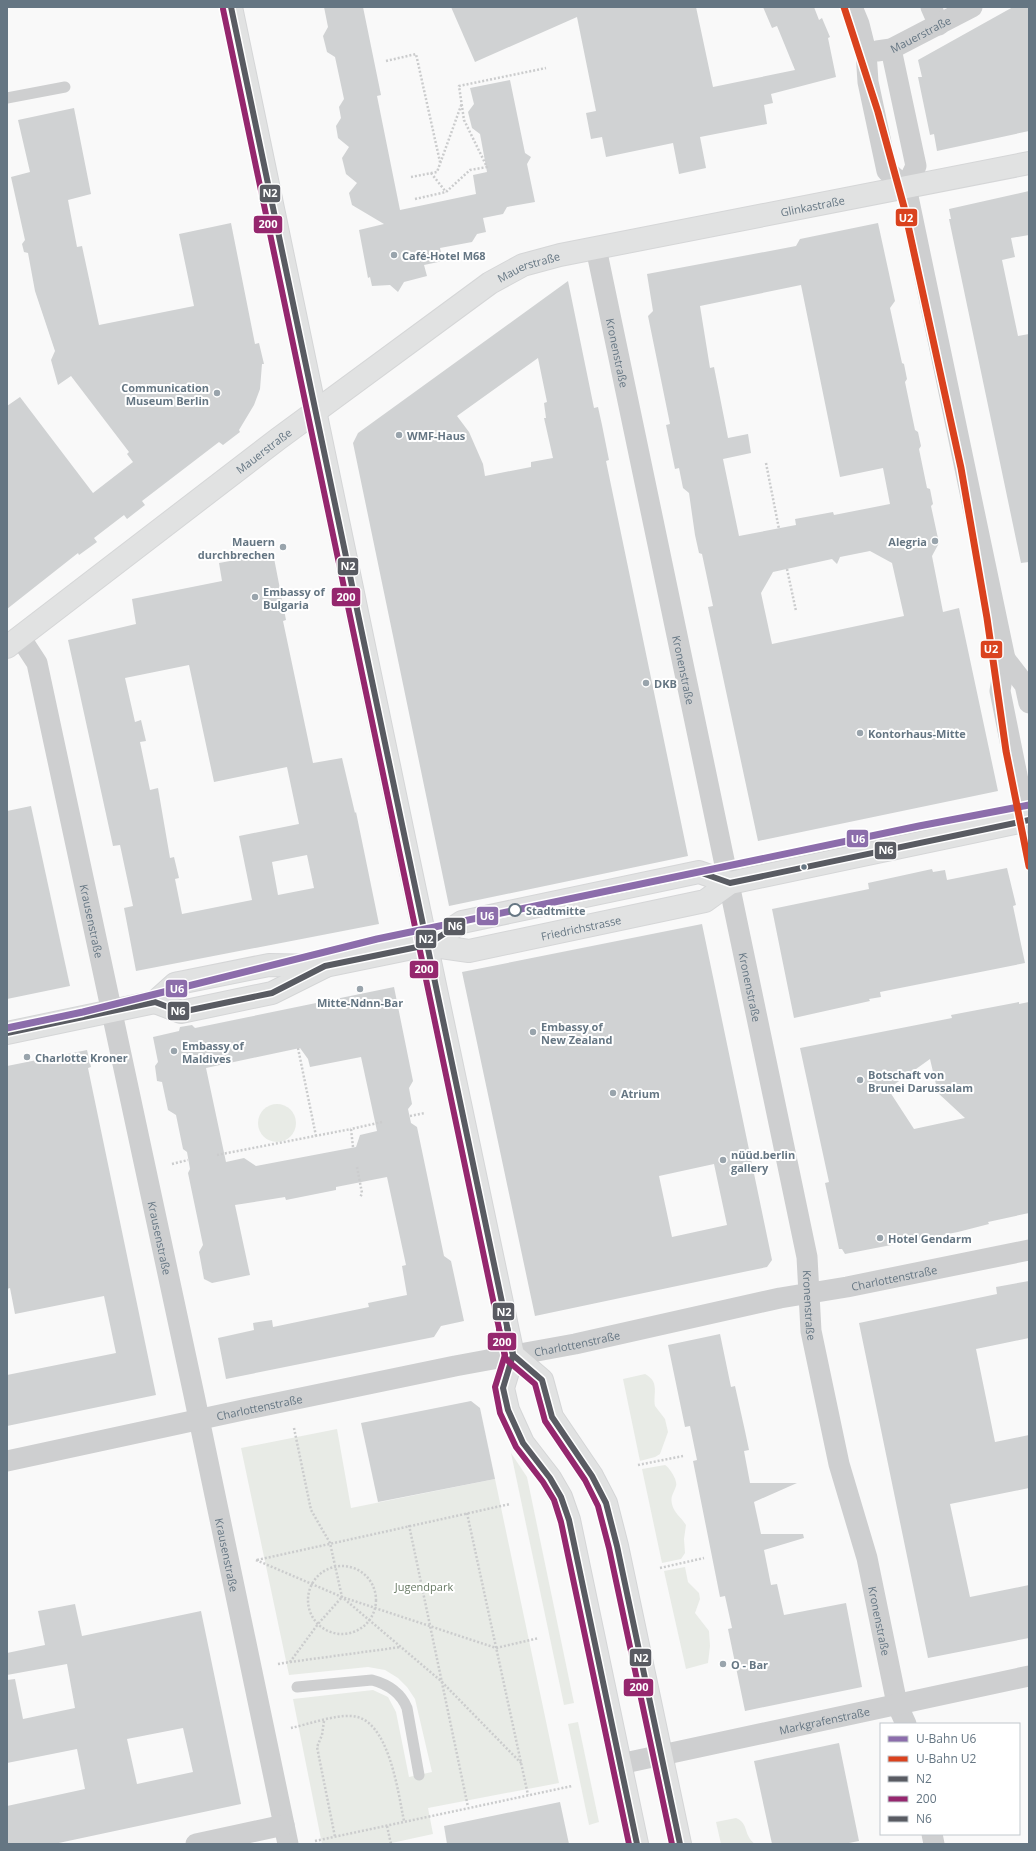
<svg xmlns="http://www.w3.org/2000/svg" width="1036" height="1851" font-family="'Open Sans',sans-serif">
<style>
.green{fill:#e8ebe6}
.building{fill:#d0d2d3;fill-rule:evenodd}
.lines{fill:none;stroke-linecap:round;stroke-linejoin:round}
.secondary-casing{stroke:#d5d6d7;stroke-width:24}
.primary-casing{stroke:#d5d6d7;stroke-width:24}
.path{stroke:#cbcccd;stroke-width:2.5;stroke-dasharray:2 2;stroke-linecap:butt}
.lane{stroke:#cecfd0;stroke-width:11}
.street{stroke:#cecfd0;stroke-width:21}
.secondary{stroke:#e1e2e2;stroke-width:22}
.primary{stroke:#e1e2e2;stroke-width:22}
.bus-1-casing{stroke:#fff;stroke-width:9}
.bus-2-casing{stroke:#fff;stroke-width:9}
.bus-3-casing{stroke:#fff;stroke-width:9}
.bus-1{stroke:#595b62;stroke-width:6}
.bus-2{stroke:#95276e;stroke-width:6}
.bus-3{stroke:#595b62;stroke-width:6}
.metro-1-casing{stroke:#fff;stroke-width:10}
.metro-2-casing{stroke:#fff;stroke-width:10}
.metro-1{stroke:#8c6dab;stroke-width:7}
.metro-2{stroke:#da421e;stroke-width:7}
.poi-dot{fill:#99a4ac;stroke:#fff;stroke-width:1.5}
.bus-dot{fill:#657683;stroke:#fff;stroke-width:1.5}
.stop-dot{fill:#fff;stroke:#657683;stroke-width:2}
.labels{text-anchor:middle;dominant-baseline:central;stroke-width:4;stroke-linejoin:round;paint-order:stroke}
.street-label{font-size:11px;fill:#657683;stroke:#fff}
.poi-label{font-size:11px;font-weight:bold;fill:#657683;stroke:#fff;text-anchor:start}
.stop-label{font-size:11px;font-weight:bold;fill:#657683;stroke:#fff;text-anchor:start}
.park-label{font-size:11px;fill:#687a64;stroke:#fff}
.line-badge{stroke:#fff;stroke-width:1.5}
.badge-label{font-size:11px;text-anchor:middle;font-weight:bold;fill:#fff}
</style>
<rect width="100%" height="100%" fill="#f9f9f9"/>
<!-- green -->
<g class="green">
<circle cx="277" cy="1123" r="19"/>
<path d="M645 1374C660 1382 653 1393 655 1406L665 1419 668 1432 660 1454 655 1457 640 1461 623 1379Z"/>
<path d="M337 1429 351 1508 495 1479 559 1783 428 1808 433 1834 387 1844H322L293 1699 373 1690 388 1697 396 1712 409 1777 432 1772 415 1699 407 1687 398 1678 385 1670 368 1667 289 1675 241 1448Z"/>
<path d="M511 1453 527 1477 574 1703 564 1705Z"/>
<path d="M665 1465C670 1468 678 1481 676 1486 674 1493 670 1496 672 1504 674 1513 681 1517 686 1525L684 1539 685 1553 681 1559 662 1563 642 1469Z"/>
<path d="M685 1567 688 1582 699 1593 700 1599 695 1613 709 1631 710 1646 708 1663 686 1669 664 1571Z"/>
<path d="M578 1722 599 1822 589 1825 568 1724Z"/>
<path d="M736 1818C749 1823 743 1835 755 1844H721L716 1822Z"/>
</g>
<!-- building -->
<g class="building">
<path d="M324 7H363L381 95 377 96 400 210 476 194 473 175 487 172 480 134 472 128 468 112 474 104 470 88 510 80 525 153 531 157 527 164 535 202 507 207 503 214 483 218 486 232 477 234 472 242 440 248 443 261 424 265 427 276 404 282 398 292 390 285 372 286 370 277 368 278 359 230 384 224 352 205 349 193 357 183 346 174 342 158 349 147 338 138 336 126 341 118 339 107 344 99 335 57 327 52 323 36 328 27Z"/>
<path d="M451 7H696L713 87 795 70 777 26 772 28 763 7H814L819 20 822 18 830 37 828 38 836 77 771 94 773 103 764 105 767 124 700 137 706 168 679 174 673 143 606 157 602 137 591 139 586 113 596 111 577 17 475 62Z"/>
<path d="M1013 7H1029V131L937 151 934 134 930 135 918 77H922L918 60Z"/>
<path d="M74 108 91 194 68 200 77 247 82 246 99 325 194 306 179 234 231 223 255 344 259 343 264 364H262L260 389 254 405 239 430 240 432 223 445 219 442 142 501 145 505 127 519 124 515 94 538 97 542 79 555 78 553 7 609V406L20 397 93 493 133 462 127 454 129 452 71 376 58 385 51 360 55 351 35 291 28 253 24 252 22 244 25 240 11 177 30 172 18 120Z"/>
<path d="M1029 191V235L1011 238 1015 257 1002 260 1018 336 1029 334V562L1021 563 949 219H951L949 209Z"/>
<path d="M878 223 895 301 890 308 902 363 904 364 907 379 905 382 915 430 918 432 921 446 919 449 927 488 930 489 933 504 931 506 939 543 932 556 943 612 959 608 998 791 758 841 708 607 713 606 702 554 699 553 695 535 689 493 683 488 679 468 675 469 666 425 670 424 648 316 653 311 647 274 796 246 800 239ZM801 285 840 477 883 468 890 504 834 515 833 512 795 519 796 525 739 536 723 459 751 453 748 434 728 438 714 367 710 368 700 306ZM870 551 892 563 904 616 772 644 761 593 773 572 832 559 837 564 840 557Z"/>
<path d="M568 281 594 408 598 407 602 425 609 460 606 461 688 856 449 906 353 443 358 433ZM538 358 547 402 544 403 546 418H544L553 458 531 462V467L485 476 483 464 469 432 457 416Z"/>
<path d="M273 553 286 620 283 621 313 763 342 758 355 813 356 812 379 924 136 971 124 908 133 906 120 845 113 846 68 640 136 624 132 599 222 581 219 563ZM189 665 214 782 287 767 299 824 239 836 252 900 182 914 175 879 179 878 174 857 170 858 158 788 150 790 140 742 146 741 141 720 135 722 125 678ZM307 855 314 888 278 895 272 862Z"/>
<path d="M31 806 70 986 7 999V811Z"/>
<path d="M1007 868 1016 905 1013 906 1025 963 880 992 881 997 869 999 870 1001 794 1018 772 909 869 889 868 883 932 869 933 872 945 870 947 880Z"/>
<path d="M702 924 772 1260 767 1267 535 1316 462 972ZM714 1164 727 1225 672 1237 659 1176Z"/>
<path d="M394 987 413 1081 409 1088 412 1104 408 1109 411 1123 417 1127 444 1256 451 1261 464 1321 441 1326 434 1337 226 1379 218 1338 254 1330 253 1323 272 1320 273 1327 369 1307 368 1303 407 1295 402 1266 406 1265 387 1177 336 1187V1190L286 1200 285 1197 235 1205 250 1275 212 1283 204 1279 199 1252 203 1245 188 1173 190 1169 187 1152 183 1149 176 1115 168 1110 162 1082 157 1081 155 1066 158 1062 153 1037 179 1031 180 1027 192 1025 195 1028ZM300 1048 308 1059 310 1067 361 1057 377 1131 360 1135 356 1147 256 1166 244 1158 226 1162 206 1068Z"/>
<path d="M1019 1002V1004L1029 1002V1213L988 1222 989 1224 958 1232 845 1254 842 1249H839L825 1183 829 1182 800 1048 952 1018 951 1015ZM930 1059 938 1093 965 1118 914 1129 888 1089Z"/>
<path d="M87 1050 91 1067 88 1068 156 1395 7 1426V1375L116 1353 104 1296 15 1314 10 1288 7 1289V1066Z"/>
<path d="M1029 1281V1338L976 1349 995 1442 1029 1435V1488L950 1504 970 1597 1029 1585V1638L928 1658 859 1323 997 1294 996 1287Z"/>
<path d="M720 1334 731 1387 735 1386 745 1431 749 1450 744 1451 750 1483H797L754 1502 761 1534H803L804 1538 764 1550 771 1585 777 1584 784 1615 846 1603 862 1687 745 1711 728 1629 732 1628 725 1596 720 1597 693 1461 697 1460 690 1426 685 1427 668 1345Z"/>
<path d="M471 1401 480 1408 495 1479 378 1502 361 1423Z"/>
<path d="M75 1604 82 1636 201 1611 241 1804 54 1844H7V1806L85 1789 77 1749 7 1763V1680L15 1679 23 1719 75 1708 67 1664 7 1675V1653L45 1645 38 1611ZM183 1728 193 1772 137 1784 127 1739Z"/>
<path d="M839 1743 859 1841 844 1844H772L754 1761Z"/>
<path d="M560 1802 569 1844H447L444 1826Z"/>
</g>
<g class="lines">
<!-- secondary casing -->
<g class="secondary-casing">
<g id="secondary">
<path id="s6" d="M7 647 278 439 490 283 523 265 560 255 1029 163"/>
<path d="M427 945 462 922 699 872 730 883"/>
<path d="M155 1002 181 1012 272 993 324 967"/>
<path id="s7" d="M7 1033 155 1002 175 984 179 983 269 965 325 966 427 945 469 951 705 901 730 883 1029 820"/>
</g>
</g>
<!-- primary casing -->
<g class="primary-casing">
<g id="primary">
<path d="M231 7 409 862 513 1355 503 1388 508 1410 523 1443 550 1478 561 1497 569 1520 637 1844"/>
<path d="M513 1355 542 1380 552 1417 592 1476 606 1503 617 1546 680 1844"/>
</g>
</g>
<!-- path -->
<g class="path">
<path d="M386 61 416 54 440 162"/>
<path d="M431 173 446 192"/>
<path d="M411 177 437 172 462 103"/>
<path d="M415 199 446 192 470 170 487 167 464 120 459 86 546 68"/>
<path d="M766 463 779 529"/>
<path d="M787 569 796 611"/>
<path d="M298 1048 316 1136"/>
<path d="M410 1116 425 1113"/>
<path d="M353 1147 351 1129 382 1122"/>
<path d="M217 1155 351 1129"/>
<path d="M172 1164 188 1160"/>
<path d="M357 1167 362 1193 360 1198"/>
<path d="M294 1428 311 1510 330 1543 342 1597 441 1681 521 1763"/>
<path d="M638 1465 683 1456"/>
<path d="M467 1513 528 1795"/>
<path d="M409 1525 468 1807"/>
<path d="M256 1560 342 1597 496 1648 539 1638"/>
<path d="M257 1560 510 1504"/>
<circle cx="342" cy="1600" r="34"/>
<path d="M660 1568 704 1558"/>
<path d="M290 1662 401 1647"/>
<path d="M278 1664 290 1662 318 1624 342 1597"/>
<path d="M324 1721 322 1735 317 1747 335 1837"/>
<path d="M291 1728C309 1724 334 1715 351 1716 389 1717 398 1793 404 1821"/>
<path d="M387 1826 391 1844"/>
<path d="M315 1841 572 1786"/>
</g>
<!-- lane -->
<g class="lane">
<path d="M7 98 65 87"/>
<path d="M297 1687 372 1680C387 1684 401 1693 407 1708L419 1775"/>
</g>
<!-- street -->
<g class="street">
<path d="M852 7 859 24 866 52 868 82 887 171 906 187"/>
<path d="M931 7 939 25"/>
<path d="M891 49 916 166 906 187 1005 659 1000 691 1029 835"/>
<path id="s1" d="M877 51 891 49 972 7"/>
<path id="s2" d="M596 248 807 1257 811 1331 839 1464 867 1558 897 1704 906 1724"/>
<path id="s3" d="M20 637 37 663 194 1395 288 1844"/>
<path d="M1005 659 1025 685 1029 703"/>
<path id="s4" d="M7 1461 243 1410 455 1366 575 1344 780 1298 847 1287 1029 1250"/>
<path id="s5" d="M620 1764 1029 1676"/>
<path d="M932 1834 934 1844"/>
<path d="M196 1844 284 1825"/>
</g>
<!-- secondary -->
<use href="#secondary" class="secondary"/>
<!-- primary -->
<use href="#primary" class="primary"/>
<!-- bus-1 casing -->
<g class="bus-1-casing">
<g id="bus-1">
<path d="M231 7 513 1355 542 1380 552 1417 592 1476 606 1503 617 1546 680 1844"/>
<path d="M507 1327 513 1355 503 1388 508 1410 523 1443 550 1478 561 1497 569 1520 637 1844"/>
</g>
</g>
<!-- bus-2 casing -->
<g class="bus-2-casing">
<g id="bus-2">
<path d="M223 9 505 1357 508 1361 535 1384 545 1421 585 1480 598 1506 609 1548 672 1844"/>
<path d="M499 1329 505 1355 495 1387 500 1413 516 1447 543 1482 554 1500 561 1522 629 1844"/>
</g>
</g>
<!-- bus-3 casing -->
<g class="bus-3-casing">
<path id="bus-3" d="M7 1033 155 1002 181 1012 272 993 325 966 427 945 462 922 699 872 730 883 1029 820"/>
</g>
<!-- bus-1 -->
<use href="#bus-1" class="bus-1"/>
<!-- bus-2 -->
<use href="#bus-2" class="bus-2"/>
<!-- bus-3 -->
<use href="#bus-3" class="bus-3"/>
<!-- metro-1 casing -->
<g class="metro-1-casing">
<path id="metro-1" d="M7 1028 83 1012 377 939 919 826 1029 805"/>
</g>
<!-- metro-2 casing -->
<g class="metro-2-casing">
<path id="metro-2" d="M844 7 878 112 904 207 961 468 987 618 1006 751 1029 866"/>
</g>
<!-- metro-1 -->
<use href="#metro-1" class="metro-1"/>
<!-- metro-2 -->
<use href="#metro-2" class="metro-2"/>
</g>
<!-- markers -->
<g class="poi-dot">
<circle cx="394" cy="255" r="4"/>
<circle cx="217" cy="393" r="4"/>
<circle cx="399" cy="435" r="4"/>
<circle cx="935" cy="541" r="4"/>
<circle cx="283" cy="547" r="4"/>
<circle cx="255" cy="597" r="4"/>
<circle cx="646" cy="683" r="4"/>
<circle cx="860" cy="733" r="4"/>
<circle cx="360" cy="989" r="4"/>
<circle cx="533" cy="1032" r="4"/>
<circle cx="174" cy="1051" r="4"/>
<circle cx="27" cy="1057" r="4"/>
<circle cx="860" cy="1080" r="4"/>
<circle cx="613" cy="1093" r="4"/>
<circle cx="723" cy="1160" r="4"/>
<circle cx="880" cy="1238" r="4"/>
<circle cx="723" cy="1664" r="4"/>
</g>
<circle class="bus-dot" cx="804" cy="867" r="3.5"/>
<circle class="stop-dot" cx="515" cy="910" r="6"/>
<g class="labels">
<!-- street labels -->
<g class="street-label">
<text stroke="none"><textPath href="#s1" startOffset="47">Mauerstraße</textPath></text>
<text stroke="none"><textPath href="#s6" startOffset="938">Glinkastraße</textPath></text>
<text stroke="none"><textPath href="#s6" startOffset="647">Mauerstraße</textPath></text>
<text stroke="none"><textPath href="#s2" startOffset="107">Kronenstraße</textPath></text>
<text stroke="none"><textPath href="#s6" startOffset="323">Mauerstraße</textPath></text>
<text stroke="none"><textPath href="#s2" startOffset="431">Kronenstraße</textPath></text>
<text stroke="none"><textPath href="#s3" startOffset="295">Krausenstraße</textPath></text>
<text stroke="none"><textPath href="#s7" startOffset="591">Friedrichstrasse</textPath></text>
<text stroke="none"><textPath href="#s2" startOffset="755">Kronenstraße</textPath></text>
<text stroke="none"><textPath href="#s3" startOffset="619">Krausenstraße</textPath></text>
<text stroke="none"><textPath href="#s4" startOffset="906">Charlottenstraße</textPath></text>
<text stroke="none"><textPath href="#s2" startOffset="1079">Kronenstraße</textPath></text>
<text stroke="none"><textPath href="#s4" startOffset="582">Charlottenstraße</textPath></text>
<text stroke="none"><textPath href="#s4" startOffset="258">Charlottenstraße</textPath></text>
<text stroke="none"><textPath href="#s3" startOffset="943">Krausenstraße</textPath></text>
<text stroke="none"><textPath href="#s2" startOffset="1403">Kronenstraße</textPath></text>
<text stroke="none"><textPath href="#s5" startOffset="209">Markgrafenstraße</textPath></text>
</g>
<!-- poi labels -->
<g class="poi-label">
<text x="402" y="255">Café-Hotel M68</text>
<text x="209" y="387" text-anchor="end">Communication<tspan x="209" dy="13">Museum Berlin</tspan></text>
<text x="407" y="435">WMF-Haus</text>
<text x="275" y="541" text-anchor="end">Mauern<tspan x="275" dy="13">durchbrechen</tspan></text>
<text x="927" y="541" text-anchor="end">Alegria</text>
<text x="263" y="591">Embassy of<tspan x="263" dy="13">Bulgaria</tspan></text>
<text x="654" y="683">DKB</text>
<text x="868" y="733">Kontorhaus-Mitte</text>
<text x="360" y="1002" text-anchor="middle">Mitte-Ndnn-Bar</text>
<text x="541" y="1026">Embassy of<tspan x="541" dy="13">New Zealand</tspan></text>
<text x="182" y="1045">Embassy of<tspan x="182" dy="13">Maldives</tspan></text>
<text x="35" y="1057">Charlotte Kroner</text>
<text x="868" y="1074">Botschaft von<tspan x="868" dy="13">Brunei Darussalam</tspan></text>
<text x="621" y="1093">Atrium</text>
<text x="731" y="1154">nüüd.berlin<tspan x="731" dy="13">gallery</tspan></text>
<text x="888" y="1238">Hotel Gendarm</text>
<text x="731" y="1664">O - Bar</text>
</g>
<!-- stop labels -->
<g class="stop-label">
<text x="526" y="910">Stadtmitte</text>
</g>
<!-- park labels -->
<g class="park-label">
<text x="424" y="1586">Jugendpark</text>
</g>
</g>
<g class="line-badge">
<rect x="259" y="184" width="22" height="19" rx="4" fill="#595b62"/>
<rect x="895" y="208" width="23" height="19" rx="4" fill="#da421e"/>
<rect x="253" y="215" width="30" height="19" rx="4" fill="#95276e"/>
<rect x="337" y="557" width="22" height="19" rx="4" fill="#595b62"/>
<rect x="331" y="587" width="30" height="20" rx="4" fill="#95276e"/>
<rect x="980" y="640" width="23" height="19" rx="4" fill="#da421e"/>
<rect x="846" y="829" width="23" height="19" rx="4" fill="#8c6dab"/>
<rect x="874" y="841" width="23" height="19" rx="4" fill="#595b62"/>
<rect x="476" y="906" width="23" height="20" rx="4" fill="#8c6dab"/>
<rect x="443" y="917" width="23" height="19" rx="4" fill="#595b62"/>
<rect x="415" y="929" width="22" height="20" rx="4" fill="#595b62"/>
<rect x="409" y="960" width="30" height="19" rx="4" fill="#95276e"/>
<rect x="165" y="979" width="23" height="19" rx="4" fill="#8c6dab"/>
<rect x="167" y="1001" width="23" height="20" rx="4" fill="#595b62"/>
<rect x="492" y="1302" width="23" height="19" rx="4" fill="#595b62"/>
<rect x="487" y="1332" width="30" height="19" rx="4" fill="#95276e"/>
<rect x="629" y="1648" width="23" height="19" rx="4" fill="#595b62"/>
<rect x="623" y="1678" width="31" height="19" rx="4" fill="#95276e"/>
</g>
<g class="badge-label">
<text x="270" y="197">N2</text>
<text x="906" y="222">U2</text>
<text x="268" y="228">200</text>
<text x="348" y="570">N2</text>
<text x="346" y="601">200</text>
<text x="991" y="653">U2</text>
<text x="858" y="843">U6</text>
<text x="886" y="854">N6</text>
<text x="487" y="920">U6</text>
<text x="455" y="930">N6</text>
<text x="426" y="943">N2</text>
<text x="424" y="973">200</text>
<text x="177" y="993">U6</text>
<text x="178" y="1015">N6</text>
<text x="504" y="1316">N2</text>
<text x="502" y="1346">200</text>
<text x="641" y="1662">N2</text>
<text x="639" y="1691">200</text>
</g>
<!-- border -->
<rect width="1036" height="1851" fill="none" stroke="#657683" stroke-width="16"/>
<!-- legend -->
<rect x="880" y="1723" width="140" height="112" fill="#ffffff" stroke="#c1c8cd"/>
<rect x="888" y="1736" width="20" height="6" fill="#8c6dab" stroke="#c1c8cd"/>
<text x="916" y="1743" font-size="12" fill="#657683">U-Bahn U6</text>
<rect x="888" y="1756" width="20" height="6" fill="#da421e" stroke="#c1c8cd"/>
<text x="916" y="1763" font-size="12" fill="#657683">U-Bahn U2</text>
<rect x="888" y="1776" width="20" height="6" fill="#595b62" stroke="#c1c8cd"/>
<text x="916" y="1783" font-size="12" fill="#657683">N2</text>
<rect x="888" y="1796" width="20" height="6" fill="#95276e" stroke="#c1c8cd"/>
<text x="916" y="1803" font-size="12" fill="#657683">200</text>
<rect x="888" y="1816" width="20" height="6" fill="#595b62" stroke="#c1c8cd"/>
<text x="916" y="1823" font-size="12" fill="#657683">N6</text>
</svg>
